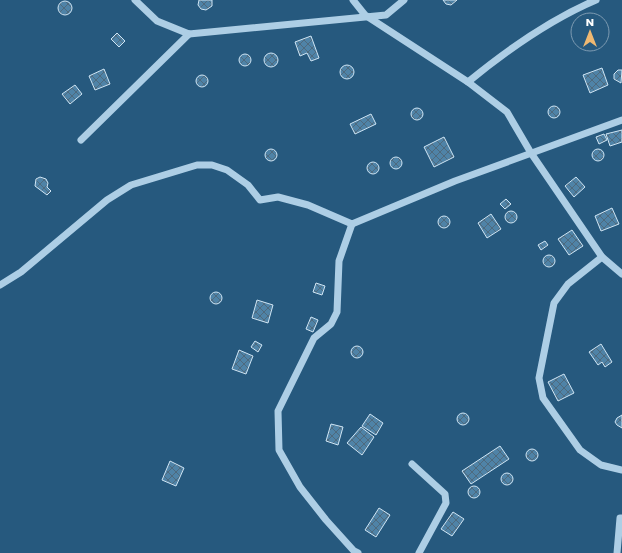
<svg xmlns="http://www.w3.org/2000/svg" width="622" height="553" font-family="Poppins,sans-serif">
<style>
.building{fill:url(#building-cross-hatch);stroke:#cfe5f4}
.lines{fill:none;stroke-linecap:round;stroke-linejoin:round}
.minor{stroke:#adcee5;stroke-width:7}
</style>
<defs>
<pattern id="building-cross-hatch" width="8" height="8" patternUnits="userSpaceOnUse"><rect width="8" height="8" fill="#4f83a7"/><path d="M0 0l8 8M0 8l8-8" fill="none" stroke="#4e6a7e"/></pattern>
</defs>
<rect width="100%" height="100%" fill="#26597e"/>
<!-- building -->
<g class="building">
<path d="M199 0H212V6L206 10 201 9 198 5Z"/>
<path d="M457 0 451 5 446 4 443 0Z"/>
<circle cx="65" cy="8" r="7"/>
<path d="M117 33 125 41 119 47 111 39Z"/>
<path d="M311 36 319 58 311 61 307 53 300 56 295 42Z"/>
<circle cx="271" cy="60" r="7"/>
<circle cx="245" cy="60" r="6"/>
<circle cx="347" cy="72" r="7"/>
<path d="M602 68 608 85 590 93 583 75Z"/>
<path d="M104 69 110 84 95 90 89 76Z"/>
<path d="M618 70H622L621 83 614 79V74Z"/>
<circle cx="202" cy="81" r="6"/>
<path d="M75 85 82 94 70 104 62 94Z"/>
<circle cx="554" cy="112" r="6"/>
<circle cx="417" cy="114" r="6"/>
<path d="M371 114 376 124 355 134 350 124Z"/>
<path d="M622 130V142L610 146 606 134Z"/>
<path d="M604 134 607 140 599 144 596 137Z"/>
<path d="M444 137 454 157 434 167 424 147Z"/>
<circle cx="598" cy="155" r="6"/>
<circle cx="271" cy="155" r="6"/>
<circle cx="396" cy="163" r="6"/>
<circle cx="373" cy="168" r="6"/>
<path d="M40 177 46 179 48 183 47 187 51 191 47 195 35 186 36 179Z"/>
<path d="M576 177 585 187 574 197 565 186Z"/>
<path d="M506 199 511 204 505 209 500 204Z"/>
<path d="M612 208 619 224 601 231 595 216Z"/>
<circle cx="511" cy="217" r="6"/>
<path d="M491 214 501 229 487 238 478 223Z"/>
<circle cx="444" cy="222" r="6"/>
<path d="M572 230 583 246 569 255 558 239Z"/>
<path d="M545 241 548 245 541 250 538 245Z"/>
<circle cx="549" cy="261" r="6"/>
<path d="M316 283 325 286 322 295 313 292Z"/>
<circle cx="216" cy="298" r="6"/>
<path d="M257 300 273 305 268 323 252 318Z"/>
<path d="M311 317 318 320 313 332 306 329Z"/>
<path d="M255 341 262 345 258 352 251 347Z"/>
<path d="M601 344 612 362 605 367 602 362 598 365 589 352Z"/>
<circle cx="357" cy="352" r="6"/>
<path d="M239 350 253 356 246 374 232 369Z"/>
<path d="M564 374 574 393 558 401 548 382Z"/>
<circle cx="463" cy="419" r="6"/>
<path d="M370 414 383 423 376 435 362 426Z"/>
<path d="M622 415V428L617 425 615 422 617 418Z"/>
<path d="M331 424 343 427 338 445 326 441Z"/>
<path d="M361 427 374 437 362 455 347 443Z"/>
<path d="M500 446 509 459 471 484 462 471Z"/>
<circle cx="532" cy="455" r="6"/>
<path d="M170 461 184 468 176 486 162 480Z"/>
<circle cx="507" cy="479" r="6"/>
<circle cx="474" cy="492" r="6"/>
<path d="M379 508 390 515 376 537 365 530Z"/>
<path d="M453 512 464 519 452 536 441 529Z"/>
</g>
<g class="lines">
<!-- minor -->
<g class="minor">
<path d="M135 0 157 21 189 34 386 15 404 0"/>
<path d="M353 0 365 15 468 82 507 112 531 153 602 257 622 274"/>
<path d="M468 82C507 50 549 20 596 0"/>
<path d="M81 140 189 34"/>
<path d="M352 224 339 261 337 312 331 324 314 338 278 411 279 450 300 487 326 520 354 551 358 553"/>
<path d="M602 257 568 284 554 303 539 378 543 398 580 450 601 465 622 470"/>
<path d="M0 285 21 272 107 200 131 185 197 165H212L227 170 248 185 260 200 278 197 308 205 352 224 455 181 622 120"/>
<path d="M412 464 445 494 446 503 419 553"/>
<path d="M617 553 620 518H622"/>
</g>
</g>
<!-- north arrow -->
<g transform="translate(590 32)"><circle r="19" fill="#26597e" stroke="#7d9bb2"/>
<path d="M0-3L7 15L0 10L-7 15Z" fill="#eeb872"/>
<text y="-6" font-size="11" font-weight="bold" text-anchor="middle" fill="#ffffff">N</text>
</g>
</svg>
